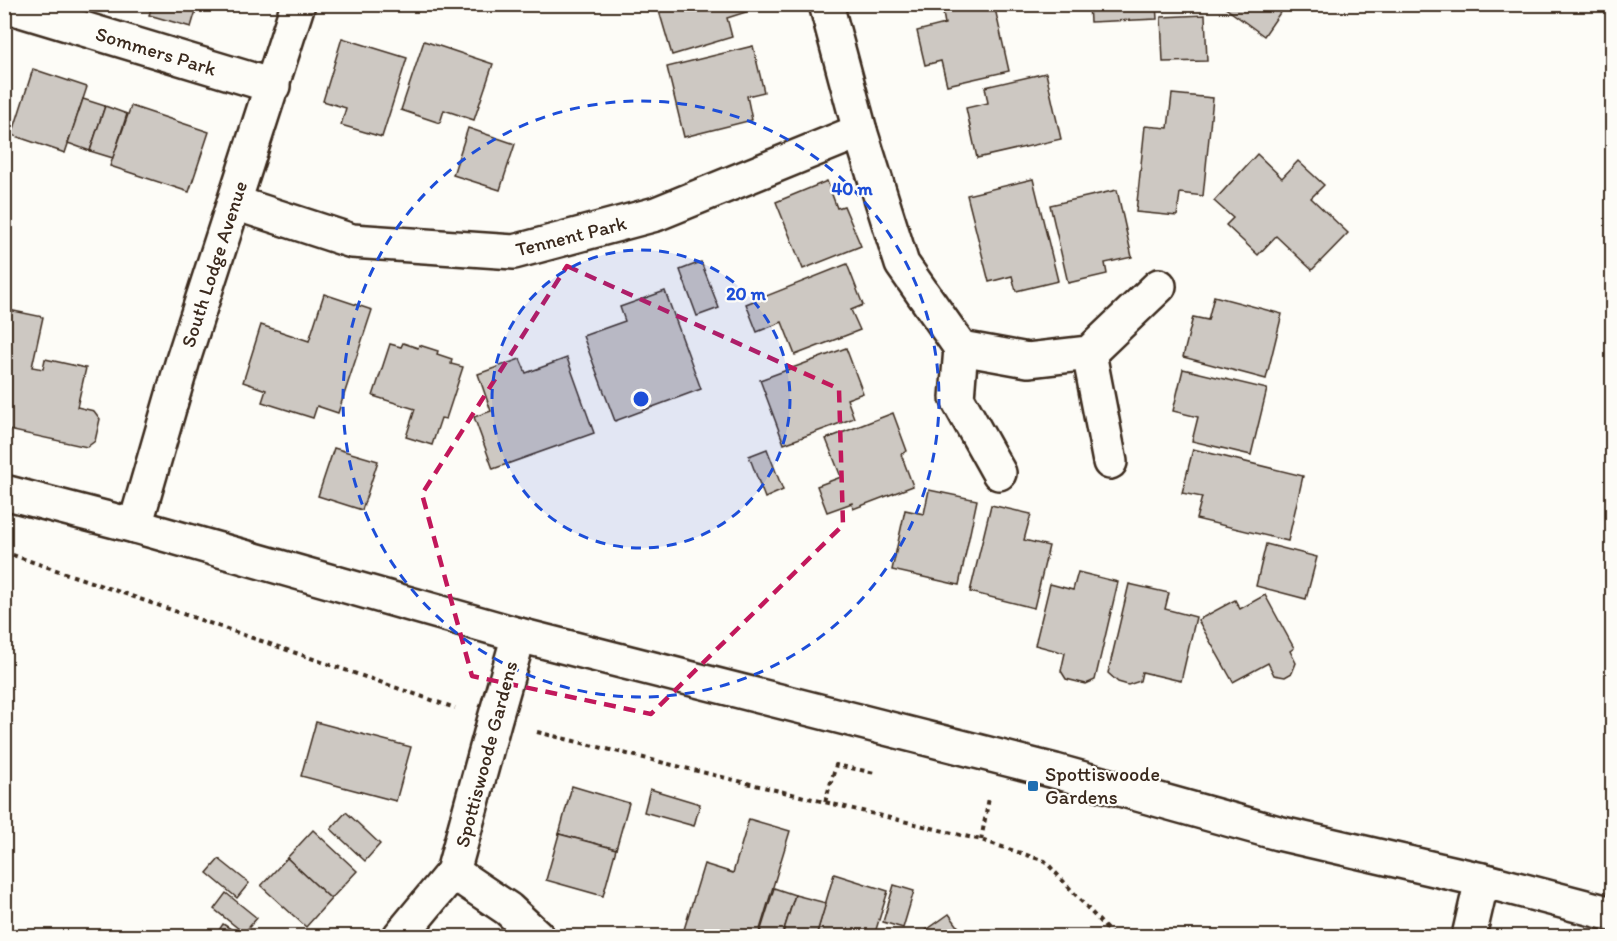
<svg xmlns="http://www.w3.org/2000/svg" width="1617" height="941" font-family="Itim,sans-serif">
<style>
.building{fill:#cdc8c2;stroke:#3b2a1e;stroke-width:1.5}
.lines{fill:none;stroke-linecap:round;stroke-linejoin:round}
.minor-casing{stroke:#3b2a1e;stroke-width:38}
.path{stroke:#3b2a1e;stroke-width:4;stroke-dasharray:4.5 4.5;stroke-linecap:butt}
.minor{stroke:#fdfcf7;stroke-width:33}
.marked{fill:none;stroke:#c2185b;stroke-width:4.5;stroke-dasharray:12 8;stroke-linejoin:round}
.ring{fill:none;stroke:#1d4ed8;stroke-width:3;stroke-dasharray:10 8}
.poi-dot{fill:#1f6fb2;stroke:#fdfcf7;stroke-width:2}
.labels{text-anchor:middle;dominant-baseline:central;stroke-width:4.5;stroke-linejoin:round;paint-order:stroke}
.street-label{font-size:20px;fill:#3b2a1e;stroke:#fdfcf7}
.poi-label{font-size:20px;fill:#3b2a1e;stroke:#fdfcf7;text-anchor:start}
.centre{fill:#1d4ed8;stroke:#fdfcf7;stroke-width:3}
.ring-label{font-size:18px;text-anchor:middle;font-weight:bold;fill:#1d4ed8;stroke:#fdfcf7;stroke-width:4.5;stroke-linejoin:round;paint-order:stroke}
</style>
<rect width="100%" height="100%" fill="#fdfcf7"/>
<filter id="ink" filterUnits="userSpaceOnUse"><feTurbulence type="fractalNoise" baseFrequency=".0167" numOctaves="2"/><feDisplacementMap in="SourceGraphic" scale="12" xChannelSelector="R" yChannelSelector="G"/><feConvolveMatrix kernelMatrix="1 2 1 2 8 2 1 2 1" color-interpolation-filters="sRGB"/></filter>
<g filter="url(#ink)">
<!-- building -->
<g class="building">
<path d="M153 4H188L197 7 191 27 149 15Z"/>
<path d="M657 4H744L746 12 727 18 732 37 672 55Z"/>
<path d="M980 4H994L1009 71 947 85 941 61 925 65 917 31 945 24 943 13Z"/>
<path d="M1089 4H1156L1157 19 1090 22Z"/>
<path d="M1220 4H1286L1264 36Z"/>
<path d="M1205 15 1207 61 1163 62 1161 17Z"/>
<path d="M342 38 407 58 382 137 341 125 346 108 323 101Z"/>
<path d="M424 41 493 64 474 120 444 110 440 123 401 110Z"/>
<path d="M753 46 764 92 747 96 752 120 684 137 667 67Z"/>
<path d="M33 69 87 87 65 153 12 135Z"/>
<path d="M1046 73 1061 139 977 158 966 108 988 103 985 87Z"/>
<path d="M1172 94 1213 98 1203 196 1180 193 1177 216 1136 212 1145 126 1168 128Z"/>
<path d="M83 99 105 106 90 151 68 143Z"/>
<path d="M105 106 127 114 113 158 90 151Z"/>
<path d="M131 106 209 132 189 192 110 166Z"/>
<path d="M468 128 515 144 500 190 453 175Z"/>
<path d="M1257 154 1282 178 1298 161 1324 185 1311 198 1348 233 1312 270 1276 236 1258 255 1226 225 1233 218 1214 201Z"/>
<path d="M1033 179 1058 281 1016 291 1012 276 989 282 967 195Z"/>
<path d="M827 181 837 208 844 206 861 246 803 269 776 202Z"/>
<path d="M1117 190 1132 257 1105 263 1107 274 1068 283 1050 205Z"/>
<path d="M701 262 719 308 697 316 680 270Z"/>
<path d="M847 264 863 305 851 310 860 330 795 355 782 322 757 332 746 304Z"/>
<path d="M665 291 701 389 615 421 583 336 625 321 620 307Z"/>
<path d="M324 294 372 310 338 413 317 406 313 418 262 402 266 390 243 382 261 325 309 341Z"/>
<path d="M1214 296 1282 314 1266 379 1183 357 1193 317 1208 320Z"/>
<path d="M4 309 43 317 32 367 43 369 45 359 86 368 77 407 94 411 100 419 95 441 87 447 4 429Z"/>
<path d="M403 343 418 348 419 345 438 351 437 354 452 359 451 364 463 367 446 419 441 418 432 445 406 437 415 409 373 396 390 344 401 347Z"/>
<path d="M846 348 863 393 847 399 854 418 784 444 760 380Z"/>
<path d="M567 358 594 433 493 469 474 417 491 411 478 374 520 359 526 373Z"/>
<path d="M1183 369 1267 389 1251 455 1192 441 1198 417 1173 411Z"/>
<path d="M893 413 907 451 901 454 913 486 853 509 852 503 827 512 817 486 841 477 826 439Z"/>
<path d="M334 448 378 461 362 510 318 496Z"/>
<path d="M767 449 783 490 765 498 749 456Z"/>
<path d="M1193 449 1303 476 1288 541 1196 519 1202 497 1182 493Z"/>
<path d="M929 490 977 500 959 585 892 570 905 510 924 514Z"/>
<path d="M991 505 1031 514 1024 540 1049 546 1034 608 970 592Z"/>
<path d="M1266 544 1317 557 1306 599 1256 586Z"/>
<path d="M1078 572 1118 582 1095 680 1086 684 1066 679 1061 671 1065 653 1035 645 1050 584 1073 590Z"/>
<path d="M1129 584 1169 593 1165 609 1196 617 1181 681 1142 672 1140 681 1128 685 1118 682 1108 673Z"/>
<path d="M1265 595 1294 648 1290 651 1296 663 1292 673 1285 677 1274 675 1268 663 1233 682 1198 620 1235 600 1240 609Z"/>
<path d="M316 722 411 747 396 801 301 776Z"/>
<path d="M572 786 629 803 616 849 559 834Z"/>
<path d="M650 789 700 804 694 826 644 812Z"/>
<path d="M346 812 380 844 365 861 331 829Z"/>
<path d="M749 819 790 831 758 936H682L704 864 733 873Z"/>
<path d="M313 830 357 871 331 899 287 858Z"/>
<path d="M559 834 616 849 603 896 546 880Z"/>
<path d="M287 858 331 899 306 927 261 886Z"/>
<path d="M219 859 249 883 237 898 207 873Z"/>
<path d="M834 874 888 891 874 936H816Z"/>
<path d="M894 885 914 891 903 928 883 922Z"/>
<path d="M774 888 795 895 782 936H759Z"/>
<path d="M226 893 257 918 244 933 214 909Z"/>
<path d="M795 895 826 903 816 936H782Z"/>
<path d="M949 914 965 936H917L922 933Z"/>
<path d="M223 924 242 936H215Z"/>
</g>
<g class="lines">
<!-- minor casing -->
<g class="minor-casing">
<g id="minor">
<path d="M826 4 860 131 902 264 961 348 1028 360 1089 353 1159 286"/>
<path d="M4 5 273 86"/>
<path d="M235 203 352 241 514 252 656 214 860 131"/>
<path d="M961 348 957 398 999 473"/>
<path d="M1089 353 1110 462"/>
<path d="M4 492 135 526 519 635 1055 771 1278 833 1482 880 1612 914"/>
<path d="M135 526 183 360 298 4"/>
<path d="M453 872 508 909 537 936"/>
<path d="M400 936 453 872 494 722 519 635"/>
<path d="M1469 936 1482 880"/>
</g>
</g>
<!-- path -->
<g class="path">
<path d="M4 552 455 708"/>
<path d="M537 732 981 840 1045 861 1113 936"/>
<path d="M825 802 836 765 875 773"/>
<path d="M981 840 989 798"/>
</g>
<!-- minor -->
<use href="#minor" class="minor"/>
</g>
</g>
<!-- marked area -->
<path class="marked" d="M567 266 839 389 843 525 651 714 472 676 422 494Z"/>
<!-- distance rings -->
<circle cx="641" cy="399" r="149" fill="#1d4ed8" fill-opacity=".12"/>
<g class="ring">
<circle cx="641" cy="399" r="149"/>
<circle cx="641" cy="399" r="298"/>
</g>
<!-- markers -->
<rect class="poi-dot" x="1027" y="780" width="12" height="12" rx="3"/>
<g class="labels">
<!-- street labels -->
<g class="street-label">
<text transform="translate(156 51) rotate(17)">Sommers Park</text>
<text transform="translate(571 236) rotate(-14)">Tennent Park</text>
<text transform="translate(214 264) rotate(-72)">South Lodge Avenue</text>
<text transform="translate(486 754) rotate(-75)">Spottiswoode Gardens</text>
</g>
<!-- poi labels -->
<g class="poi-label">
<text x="1045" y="774">Spottiswoode<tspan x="1045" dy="23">Gardens</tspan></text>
</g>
</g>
<circle cx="641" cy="399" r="9" class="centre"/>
<g class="ring-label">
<text x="852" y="195">40 m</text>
<text x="746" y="300">20 m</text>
</g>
<!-- margin -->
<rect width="1617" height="941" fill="none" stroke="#fdfcf7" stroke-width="24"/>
<rect x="12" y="12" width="1593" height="917" fill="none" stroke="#3b2a1e" stroke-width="2" filter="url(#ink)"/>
</svg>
